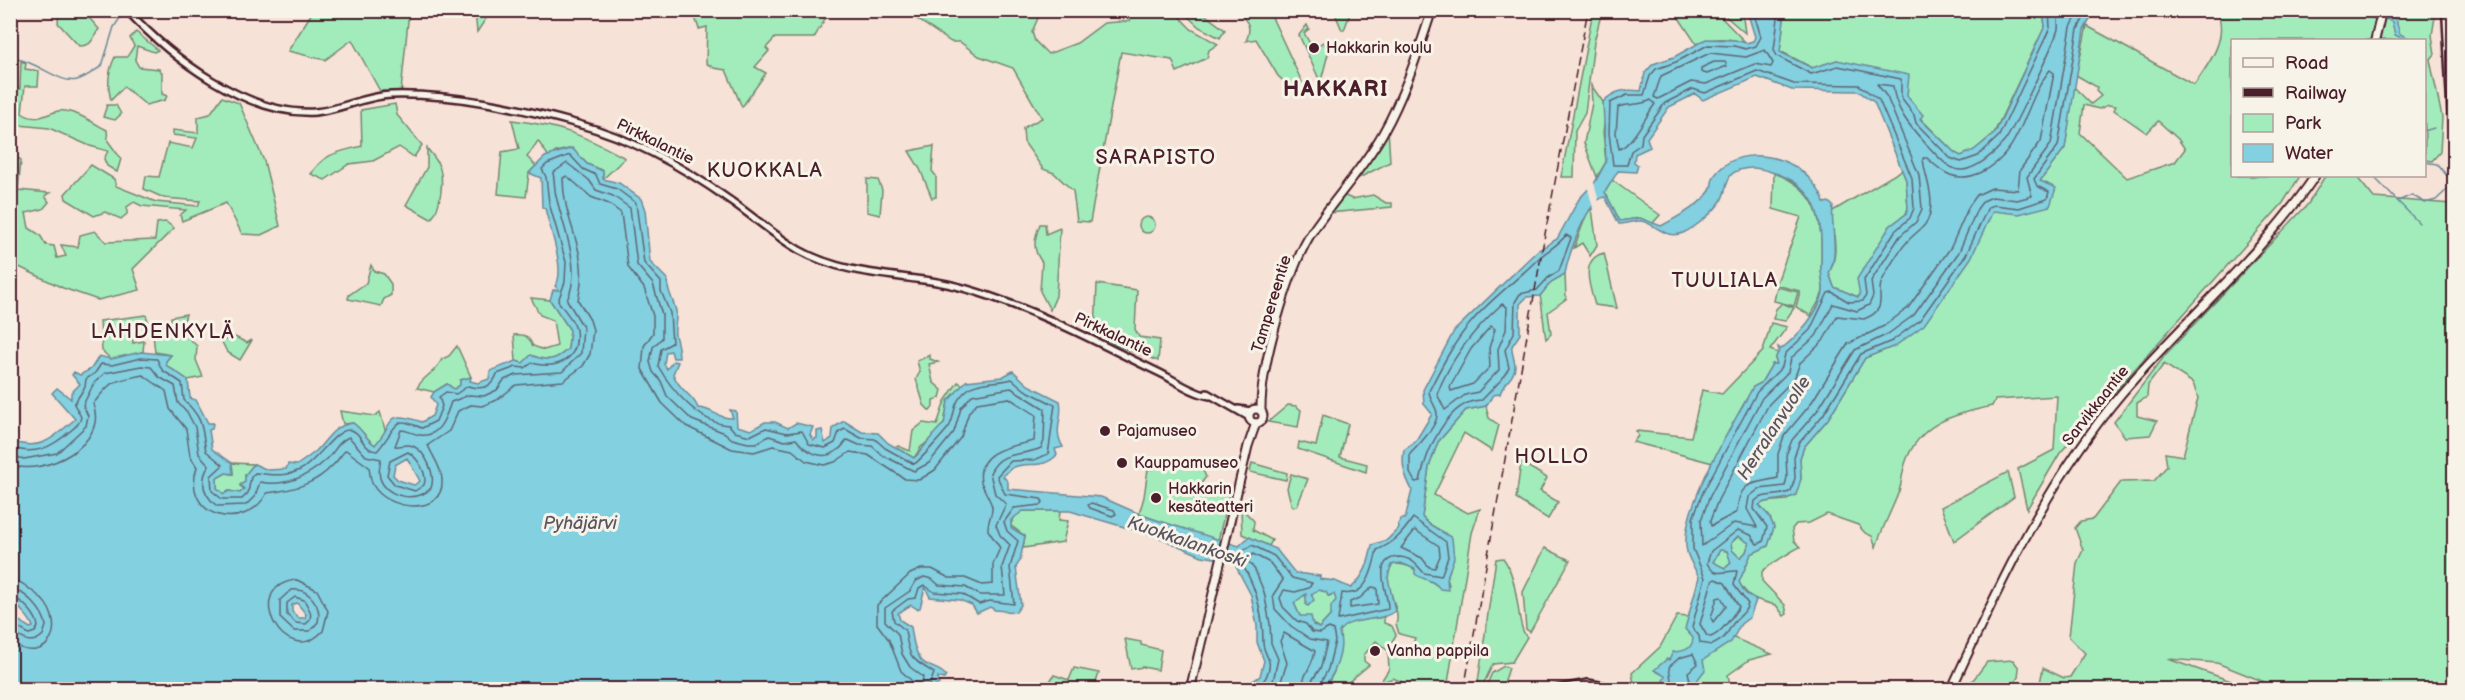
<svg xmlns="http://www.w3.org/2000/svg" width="2465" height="700" font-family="'Balsamiq Sans',sans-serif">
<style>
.green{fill:#a2ecbb;stroke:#768673;stroke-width:1.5;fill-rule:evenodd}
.water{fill:#82d0e0;stroke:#6c8998;stroke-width:1.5;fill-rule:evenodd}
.pier{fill:#f6e2d6}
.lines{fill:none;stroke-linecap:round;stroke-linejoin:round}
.shore{stroke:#606673;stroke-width:1.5}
.stream{stroke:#6c8998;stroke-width:1.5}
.minor-casing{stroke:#4a1f2b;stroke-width:10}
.major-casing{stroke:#4a1f2b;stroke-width:11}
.highway-casing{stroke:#4a1f2b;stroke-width:13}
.minor{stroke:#f7f3e8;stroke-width:5}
.major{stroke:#f7f3e8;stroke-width:7}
.highway{stroke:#f7f3e8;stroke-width:8}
.rail{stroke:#4a1f2b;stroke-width:1.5;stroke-dasharray:9 4.5;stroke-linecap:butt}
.poi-dot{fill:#4a1f2b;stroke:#f7f3e8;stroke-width:2}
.labels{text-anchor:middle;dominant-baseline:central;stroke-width:6;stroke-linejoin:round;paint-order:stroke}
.poi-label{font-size:16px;fill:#4a1f2b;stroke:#f7f3e8;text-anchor:start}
.street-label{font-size:16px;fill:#4a1f2b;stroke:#f7f3e8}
.water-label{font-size:18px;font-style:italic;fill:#5b5461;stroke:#f7f3e8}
.quarter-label{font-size:20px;letter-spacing:1.5px;fill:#4a1f2b;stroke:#f7f3e8}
.district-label{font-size:22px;font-weight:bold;letter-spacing:1.5px;fill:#4a1f2b;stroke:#f7f3e8}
</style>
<rect width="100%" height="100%" fill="#f6e2d6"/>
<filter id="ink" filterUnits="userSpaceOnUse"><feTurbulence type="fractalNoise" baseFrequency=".0167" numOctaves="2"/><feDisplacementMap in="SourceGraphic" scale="12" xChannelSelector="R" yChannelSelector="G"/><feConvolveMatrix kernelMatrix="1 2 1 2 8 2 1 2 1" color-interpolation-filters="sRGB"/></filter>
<g filter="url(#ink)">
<!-- green -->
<g class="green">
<path d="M830 10 814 38H775L766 48 769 51 755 67 766 73 742 107 726 70 714 68 706 63 707 27 699 29 693 11Z"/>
<path d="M2376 10 2388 14 2389 11H2436L2432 35 2435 54 2430 60 2442 117 2440 152 2432 161 2425 160 2424 40H2232V176H2300L2283 203 2060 453 2027 509 2018 469 2054 450 2057 396 1995 400 1992 406C1954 414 1918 423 1905 464 1902 473 1902 482 1899 491 1892 510 1882 528 1876 547L1872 536 1865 533 1858 525 1827 514 1809 523 1796 524 1792 529 1794 541 1800 547C1795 549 1766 567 1762 572V581L1785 605 1787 614 1784 616 1776 605C1759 601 1748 599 1739 582L1751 554 1768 546 1774 527 1769 516 1759 506 1763 502 1787 500 1801 479 1800 458 1804 447 1828 419 1865 358 1895 346 1993 210C2030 216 2028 214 2048 184L2040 181 2065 148 2074 87 2091 104 2101 96 2096 91 2097 87 2076 75 2087 26 2194 85C2209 64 2230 36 2216 11ZM2084 105 2099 109 2108 105 2116 106 2114 110 2147 133 2158 121 2178 139 2185 149 2175 162 2127 178 2080 133Z"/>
<path d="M59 11H83L99 29C91 40 94 45 79 46L58 23Z"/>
<path d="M313 11H409L401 91H380L352 40 325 60 288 51Z"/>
<path d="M475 11H491L477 32Z"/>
<path d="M905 11H1041L1032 32 1035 41 1048 54 1077 43 1104 23 1129 21 1132 11H1174L1191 29 1218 44 1209 50 1207 58 1177 72 1172 60 1121 52 1090 222 1077 221 1073 191 1054 173 1043 169 1024 142 1023 128 1042 118 1013 68 979 56 960 42H951Z"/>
<path d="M1182 11H1200L1225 30 1220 38 1199 27Z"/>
<path d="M1237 11H1269L1302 82 1290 87 1278 76 1256 39 1246 41C1253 26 1247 21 1237 11Z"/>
<path d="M1334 11H1351L1344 30H1342Z"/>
<path d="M1593 11H1602L1594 42 1585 113 1575 131 1574 177H1561Z"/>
<path d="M1682 11H1715L1746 43C1730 38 1711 36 1697 45L1677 15Z"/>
<path d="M1723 11H1742L1745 33 1722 13Z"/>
<path d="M1785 11H2043L2045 26 1994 133 1974 151 1961 156 1955 153 1920 118 1922 115 1907 96 1837 60 1813 68 1780 51Z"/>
<path d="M1307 25 1309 29 1304 33 1313 49 1323 42 1329 50 1322 77 1319 79 1299 35Z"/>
<path d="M136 32 158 50 154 52 137 46 135 60 139 67 159 69 162 73V94L167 96 165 100 146 105 124 87 111 100C107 85 108 71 115 57H127L134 46 130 38Z"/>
<path d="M21 61 26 63 25 69 39 71 38 86H25L22 113C36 123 45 114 58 111 72 108 95 124 107 130L108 141 121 159 117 172 107 166 104 159 108 151 90 146 49 128 19 125 15 132 11 130V90L20 89Z"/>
<path d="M1591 85 1603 102 1605 119 1603 132 1606 162 1597 177 1584 143 1592 103Z"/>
<path d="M222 97 239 103 264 161 280 226 261 235 242 234 226 203 182 221 180 215 186 210 142 206 134 202 127 207V214L121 219 105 212 94 216 66 199 65 194 91 165 114 179 116 186 156 202 198 206 200 201 164 198 144 189 146 176 159 177 168 143 193 148 197 138 173 135V130L198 133V117L210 114Z"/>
<path d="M395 104 397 115 422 145 414 157 399 147 373 161 349 164 325 180 311 174C324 153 339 152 362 146L361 110Z"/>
<path d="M107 105H116L121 114 115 120 103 117Z"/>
<path d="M512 120C561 126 583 135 625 158L603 179V171L587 164 572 148 556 152 549 157 538 141 527 157 536 166 529 173 526 197 498 194 502 152 519 149Z"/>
<path d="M1388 128 1390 162 1353 181Z"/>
<path d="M934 146 932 171 936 176V197L932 198 920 169 909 151Z"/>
<path d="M427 148C430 153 436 158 438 164 445 177 441 208 431 219L406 205 427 167Z"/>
<path d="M11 154 21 160 18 190 50 193 45 196 49 202 43 209 26 213 29 228 40 235 46 245 54 246 57 258 66 256 61 245 78 247 80 235 95 231 106 242 155 240 157 223 166 222 174 228 133 269 140 290 98 300 63 288 11 263Z"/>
<path d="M1902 170 1906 180 1908 208 1906 214 1890 226 1860 295 1858 297 1834 287 1829 273C1840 253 1833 234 1831 212Z"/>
<path d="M1774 173C1819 189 1823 221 1821 263 1820 272 1824 282 1823 291 1821 301 1814 307 1811 316L1796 307 1800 291 1776 285 1801 217 1773 209Z"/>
<path d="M2325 176H2356L2374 198 2452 204 2454 243V689H2282L2217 663 2168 659 2254 689H2035L2040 683 2043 668 2064 678 2070 677 2085 653 2069 637 2077 563 2083 550 2075 528 2081 521 2093 519 2121 482 2154 481 2167 466 2165 453 2183 456 2198 398 2193 383 2164 364 2148 385 2147 397 2137 403V416L2157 421 2150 435 2125 437 2114 422 2166 354 2308 204Z"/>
<path d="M867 179 878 180 882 190 880 215 867 212Z"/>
<path d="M1612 180 1660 215 1652 224 1640 218 1620 221 1605 192Z"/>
<path d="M1343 195 1352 199 1373 195 1386 203H1392V207L1328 213Z"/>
<path d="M1592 209 1597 245 1590 256 1582 243 1574 248 1587 213Z"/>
<circle cx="1147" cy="225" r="8"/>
<path d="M1040 224H1045L1046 234 1060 228 1056 296 1050 310 1040 291 1042 262C1032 250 1034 239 1040 224Z"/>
<path d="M1604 253 1616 304 1617 308 1595 305C1590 288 1579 259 1604 253Z"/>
<path d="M371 265 374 271 384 274 391 284V295L384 299 381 306 348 299 349 295 366 283Z"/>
<path d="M1565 274 1566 299 1548 312 1551 334 1546 339C1544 330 1542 301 1540 296L1551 282Z"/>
<path d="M1097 284 1137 290 1135 329 1139 337 1160 340 1158 361 1115 345 1095 332Z"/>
<path d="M1777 287 1798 292 1794 306 1782 303 1794 308 1785 321 1773 319 1776 309 1782 303 1774 301Z"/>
<path d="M531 298 550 300 570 330 568 349C555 361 548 362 531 356L523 363 516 361 514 335C526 334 528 336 533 346L544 350 557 346 553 320 540 315Z"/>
<path d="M186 314 181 331 197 346 196 360 203 377 188 380 166 365V361L171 355 155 352 152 326H171V317Z"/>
<path d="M146 315 148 321 131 325 133 343 144 341 143 352 111 359 102 351 100 321Z"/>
<path d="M1771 323 1787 327 1770 350 1778 353 1775 359 1777 364H1772L1761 383 1753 387 1713 463 1633 442 1638 436 1636 431 1691 437 1702 390 1722 394 1763 351Z"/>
<path d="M228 337H235L247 343 252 340 240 360 227 352 222 342Z"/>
<path d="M457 346 471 377 460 380V385L454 389 447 384 434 392 417 388C424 375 436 373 442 359L449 356Z"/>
<path d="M930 355V359L938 362 929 364 933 382 942 390 940 398 933 400V407L930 411 924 405 916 379 920 372 917 361Z"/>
<path d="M958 382 963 385 948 401 944 424C935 431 931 441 921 447L914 458 896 448 898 446 910 451 913 431 923 423 937 425 945 401Z"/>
<path d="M1288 405 1296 406 1301 410 1298 427 1268 422Z"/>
<path d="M1486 406 1489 418 1499 425 1492 451 1464 433 1434 495 1468 513 1480 509 1472 533 1447 689H1418L1393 678 1380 683 1389 669 1388 654 1392 646 1402 652 1413 644 1415 638 1399 634 1396 624C1403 608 1376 578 1394 564 1418 562 1424 586 1449 585L1447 578 1450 569 1445 533 1429 524 1422 517 1429 467 1438 442 1466 410Z"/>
<path d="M340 411 375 416 380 412 386 433 375 445C365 438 363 430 353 423L343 424Z"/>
<path d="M1323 415 1348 424 1340 457 1367 464 1366 472 1298 449 1299 442 1316 446Z"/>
<path d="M1521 462 1547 478 1540 491 1558 502 1548 519 1516 499Z"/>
<path d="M232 463 254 464 245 475V482L240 486 244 489 240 493 229 491 224 494 217 488V478L226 473 233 474Z"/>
<path d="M1252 463 1287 473 1286 480 1250 472Z"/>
<path d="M1200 464 1206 477 1200 485 1222 493H1229L1218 541 1139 514 1144 497 1148 469Z"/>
<path d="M2008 472 2014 497 1954 541 1941 507Z"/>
<path d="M1291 474 1308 479 1297 506 1292 507 1287 488Z"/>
<path d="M1241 508 1254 521 1253 530 1272 540 1269 546 1242 534Z"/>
<path d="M1023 511H1060L1059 520 1068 521 1063 542 1023 548 1025 536 1010 525 1017 513Z"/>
<path d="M1739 536 1749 543 1746 552 1740 558 1732 550 1731 543Z"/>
<path d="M1545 548 1570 560 1530 632 1526 629 1523 592Z"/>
<circle cx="1722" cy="559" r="9"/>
<path d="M1503 558C1520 579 1516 628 1527 637L1512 662 1493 664 1481 689H1477L1496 559Z"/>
<path d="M1319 590 1326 592 1329 596 1334 594 1337 600 1331 615 1319 628 1300 616 1294 603 1303 594 1307 598Z"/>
<path d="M1677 616 1688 617 1713 652 1734 638 1772 654 1749 660 1728 675 1731 689H1635L1632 673 1660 647Z"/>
<path d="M1384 617V623L1392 626 1396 635 1387 650 1376 641 1364 655V661L1369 665 1340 689 1320 690C1340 675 1339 649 1340 629L1350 622Z"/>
<path d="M1125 639 1141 642V645L1161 650 1158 670 1143 667 1131 669Z"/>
<path d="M2013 660 2019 668 2018 677 2011 689H1966L1987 662Z"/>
<path d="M1504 666 1509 668 1502 689H1485L1492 673Z"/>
<path d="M1074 668 1099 673 1094 689H1045L1054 675 1069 680Z"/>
</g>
<!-- water -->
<g class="water">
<path d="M1747 11H1785L1780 52 1812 68 1837 60 1909 75 1907 96 1923 115 1920 119 1955 153 1961 156 1974 150 1995 133 2045 26 2043 11H2095L2084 30 2065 148 2040 181 2056 188 2050 206 2019 214 1993 211 1971 258 1924 325 1895 346 1865 358 1828 419 1804 447 1800 458 1801 479 1796 495C1784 502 1769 498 1759 505L1769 516 1774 527 1768 546 1751 554 1739 582 1745 593 1756 600 1750 617 1741 624 1731 642 1703 660 1705 670 1698 679 1697 689H1660L1665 676 1654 670 1667 659 1669 660 1673 652C1684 651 1692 650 1693 638L1685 629 1699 577C1695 569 1689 560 1687 552 1677 512 1733 425 1753 387L1761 383 1772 364H1777L1775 359 1779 351 1778 347 1781 349C1798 336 1819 313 1823 292 1824 283 1820 273 1821 264 1822 225 1822 190 1778 174 1770 172 1760 167 1751 168 1722 170 1730 184 1721 201 1713 213 1696 227 1683 233 1665 240 1657 224 1641 221 1634 220 1626 224 1619 224L1605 197C1587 199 1568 257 1565 274L1551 282 1540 296 1527 297 1520 304V334L1512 346C1511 354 1515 359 1515 366 1515 378 1502 384 1500 394L1493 395 1486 406 1466 410 1438 442 1429 467 1422 517 1429 524 1452 538 1454 558 1447 577 1448 590 1440 589C1435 580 1423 580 1415 574V569L1401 563 1391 565 1388 578 1395 611C1380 623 1348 616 1339 632 1345 648 1335 679 1320 689H1247L1250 683 1260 676 1264 661 1257 642V626L1251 595 1233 561 1202 556 1158 537 1070 511H1023L1011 520V528L1025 536 1020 561 1016 567 1021 605 1016 612 995 610 990 607 977 613 972 605 960 600 930 597 925 587 920 608 917 609 911 605 898 613 900 620 911 627C913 640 914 650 921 660 927 668 940 667 946 676L944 679 938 677 939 684 929 689H11L10 615 30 628 33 627C28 612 16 610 11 595V441C41 452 53 438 75 419L52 393 57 388 71 399V393L80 384 72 375 74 372 80 375 91 369 99 356 111 359 141 352 171 355 166 361V365L188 380 190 398 196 400 208 423H213L212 429 209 430 212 449 232 463 233 474 226 473 217 478V488L224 494 229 491 240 493 244 489 240 485 245 482V475L254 464 268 470 286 469 288 464 297 465C303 461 310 456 316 451 329 438 332 426 353 423 363 430 365 438 375 445 395 422 385 409 422 422L432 416 436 405 431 397 434 392 447 384 454 389 460 385V380L471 377 470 381 478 383 489 379 490 371 516 361 523 363 531 355C548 362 555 361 568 349L570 330 550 300 553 290H559L555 286C567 272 549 227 545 208L542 207 541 178 529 173 545 157 572 148 587 164 603 171V179L619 183 641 199 645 210 650 262 667 279C667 291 673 299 676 311 677 318 674 327 675 335 677 343 679 348 679 358H673L671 351 666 352 664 364 667 369 673 361 678 362 673 374C680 392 693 394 698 408 712 408 717 419 733 418L730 410 736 411 737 426 751 430 765 422H775L788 428 796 423 813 427 810 435 813 440 817 438V431L822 430 825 443 832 438 833 428 844 421 862 432 878 433 888 443 914 458C925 448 931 434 944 424L948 401 966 381 1002 377 1013 371 1028 385 1060 401C1064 419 1052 428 1063 447L1055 449 1057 455C1042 470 1029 461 1014 467 1009 469 1007 473 1003 476L1008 482V489L1101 497 1144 516 1239 546 1249 537 1276 549 1295 573 1320 576V579L1335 581 1351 588C1365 576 1369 562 1372 545L1387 540 1399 528 1398 524 1401 519H1405L1412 490C1405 476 1401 466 1404 450L1415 442 1432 414 1424 404 1423 390 1454 331 1537 251 1557 239 1579 199 1595 182 1606 162 1603 102C1614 90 1626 89 1641 91L1645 73 1653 64 1674 57 1706 39 1735 40 1746 43 1753 41 1755 37ZM1757 77 1792 90 1858 91 1874 102 1906 180 1908 208 1906 214 1890 226 1857 279 1860 295 1858 297 1834 287 1829 273C1840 252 1830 227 1833 206L1829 202 1824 203C1821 189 1806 173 1794 166 1771 153 1734 149 1715 175 1711 179 1713 187 1709 192 1698 207 1677 217 1661 226L1640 218 1620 221 1605 192 1618 171 1636 172 1638 165 1634 162 1635 154 1650 147 1647 138 1669 107 1695 94 1703 100ZM407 458 420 481 414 485 398 480 393 475 395 465ZM1738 536 1749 543 1746 552 1740 558 1732 550 1731 543ZM1720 550 1727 551 1731 563 1725 568 1713 562ZM1319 590 1326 592 1328 596 1334 594 1336 600 1331 606V615L1319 628 1313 625 1311 616H1300L1294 603 1306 594V605L1308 606 1314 600 1311 594ZM297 603 306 614 305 618H299L292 612V605Z"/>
<path d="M2343 11H2373L2377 15 2376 19Z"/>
<path d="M2388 14 2396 20 2400 34 2412 40H2405L2395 35 2392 22 2386 19Z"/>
</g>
<!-- pier -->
<path class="pier" d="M1593 179 1599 202 1594 212 1587 185Z"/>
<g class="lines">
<!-- shore -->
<g class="shore">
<path d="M1753 10 1761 37 1756 46 1746 49 1734 46 1708 45 1676 62 1656 69 1650 76 1644 95H1627L1610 103 1609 133 1613 165H1627L1631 151 1641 144 1642 135 1665 103 1693 89 1705 93 1757 71 1794 84 1859 85 1879 100 1912 178 1914 208 1910 218 1895 231 1864 280 1866 295 1863 301 1849 302 1832 292 1828 293 1810 330 1785 354 1782 367 1757 392 1703 492 1693 518V549L1705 578 1692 627 1699 636 1700 643 1712 645C1731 636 1725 632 1736 620 1742 614 1745 613 1748 604L1734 585 1737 571C1726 570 1715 579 1707 563L1711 551 1738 530 1751 535 1757 544 1763 542 1767 527 1754 509 1755 501C1765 492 1779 498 1791 491L1795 478 1794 457 1799 443 1823 415 1861 354 1892 341 1920 320 1966 255 1988 207 1994 205 2019 208 2047 199 2049 192 2037 186 2034 179 2058 146 2078 29 2088 10"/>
<path d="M1779 10 1774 50 1777 56 1811 74 1838 66 1901 79V98L1914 115 1916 123 1950 158 1961 162 1978 156 1999 136 2050 28 2049 10"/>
<path d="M2057 10C2057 16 2059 23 2058 29 2055 42 2012 133 2004 142 1995 153 1978 168 1963 170 1948 171 1935 153 1926 144 1910 127 1895 109 1893 86L1877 84 1887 97 1919 175 1922 209 1916 222 1900 236 1871 281 1873 296 1869 305 1857 311 1833 304 1816 336 1791 358 1788 372 1762 398 1710 496 1701 520 1702 546 1734 523 1757 527 1747 509 1749 497 1759 489 1785 486 1787 477 1786 455 1792 440 1817 411 1855 350 1888 334 1914 315 1959 252 1977 209 1983 201 1992 197 2017 200 2032 196 2027 177 2051 144 2071 27 2080 10"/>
<path d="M1765 50 1773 63 1771 67 1755 64 1706 84 1691 82 1658 99 1654 97 1661 76 1710 53 1746 57Z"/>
<path d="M1714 62H1725L1727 66 1707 74 1701 72V68Z"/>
<path d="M2050 70 2054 73 2041 141 2020 170 2018 190 1992 188 1977 195 1969 206 1951 247 1908 308 1884 326 1848 344 1810 405 1784 436 1778 454V478C1753 484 1739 480 1737 512L1711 526 1710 521 1718 500 1769 404 1794 379 1800 363 1823 341 1837 316 1864 319C1890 309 1875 295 1882 281 1888 269 1898 252 1907 242 1916 231 1927 228 1930 213 1934 194 1924 174 1923 158H1927C1944 174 1956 183 1980 173 2024 153 2023 103 2050 70Z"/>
<path d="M1651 100 1655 104C1646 116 1631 146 1619 149L1616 133 1618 107C1629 103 1641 106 1651 100Z"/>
<path d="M1566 235 1571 238 1559 271 1548 278 1537 290 1520 294 1515 302 1514 333 1505 350 1509 368 1501 380 1482 400C1447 400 1426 452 1420 481L1415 482 1410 473V454C1417 447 1438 426 1437 414 1437 407 1430 402 1429 391 1441 367 1455 340 1473 320 1491 299 1517 280 1538 259 1547 250 1558 246 1566 235Z"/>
<path d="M1502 304 1507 307 1506 330 1498 349 1499 370 1478 392 1465 395 1445 410 1437 394C1451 358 1474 329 1502 304Z"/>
<path d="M1491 326 1495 329 1489 348 1490 367 1473 384 1451 391 1450 387 1471 349Z"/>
<path d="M10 447C34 456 51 448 69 432 75 427 80 424 81 417L74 404 85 387 86 379 95 373 101 364 112 365 141 358 157 359 162 370 182 383 184 400C204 420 201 425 206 451L223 465 211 476 212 491 222 499H242L248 493 251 477 255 473C271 474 283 478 300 470 316 463 335 429 349 430 362 430 361 450 377 451 385 444 395 421 403 422 409 422 416 426 422 428L436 421 442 406 439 397 446 392 456 394 468 386C481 390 492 388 497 374L516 367 525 368 532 363C557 370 580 360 576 330 575 321 563 309 558 301L565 282 566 262 549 203 546 177 542 169 547 164 570 155 583 169 596 175 600 184 617 189 636 203 644 263 661 282V291L670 313 672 343 661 349 658 366C671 389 700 424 729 425L735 432 750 436 766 428 787 433 802 431 809 444 825 448 835 443 839 432 845 429 861 438 875 439 885 448 914 464C919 462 945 432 949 427 957 413 950 405 967 390 976 381 1000 383 1012 379L1025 390 1055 405C1052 422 1051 438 1048 454L1034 460 1011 461 997 476 1005 494 1041 499 1043 502 1041 505 1014 508 1004 522 1007 531 1018 541 1010 567 1014 604 990 601 979 604 962 594 934 592 924 585 919 588 916 598 908 599 892 611 894 621 905 630C909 659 911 658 934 673L928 690"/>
<path d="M408 452C418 458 428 474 424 485L415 491 395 485 387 475 390 461Z"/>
<path d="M10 455 24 459 57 453 86 426 88 416 83 405 94 383 105 373 141 366 151 367 159 377 175 386 178 403 187 412 195 427 199 454 209 465C200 480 202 494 217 506L246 505 255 496 260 482C284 487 308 477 326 460 335 452 337 442 349 437L366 456 381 459C380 465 378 471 380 478 386 498 418 503 431 488 436 475 426 452 413 446 406 443 400 447 395 446L401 430C407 430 413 434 420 435 440 438 446 416 451 402L469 395 484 396 497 390 504 380 516 375 562 372 581 353 583 327 567 300C582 270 565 232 557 200 554 191 555 182 553 173L567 163 589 180 596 190 613 196 630 208 637 265 653 284 662 315V338L653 347 650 362 653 372 661 381 667 396 692 420 725 433 732 439 748 443H757L769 436 785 441 796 439C806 452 823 462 838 450 843 447 844 442 848 440L859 445 872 446 882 455 914 471 929 463 954 432 961 408 972 395 1011 388 1045 409 1044 441 1041 448C1022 457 1001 449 990 473L995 494 1006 504 996 525 1000 535 1010 545 1002 567 1005 595H980L965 587 939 585 932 579 924 577 916 581 910 591 885 608V621L898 634 902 654 910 667 923 677 921 690"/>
<path d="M10 465C45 477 109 444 93 404 113 379 110 382 143 375L166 391 170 409 186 429 190 456 197 467C181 517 244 535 267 493 292 490 315 485 333 465 338 461 341 454 346 450L369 467C370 473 370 480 373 485 387 511 445 517 442 479 441 466 432 456 428 445L449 431 458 411 471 405 482 406 497 400 516 385 563 381 583 366 590 354 593 330 590 320 578 300C591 251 563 225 563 178L567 176 591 197 609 204 621 213 628 267 644 288 653 316V333L644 346 642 369 662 403 686 426 732 449 754 452 773 446 792 450 806 461 824 465 835 462 850 452 868 455 905 479 919 480 935 470 961 437 969 412 977 403 1009 398 1036 415 1034 441C1014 446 975 449 981 482 983 488 992 503 992 507 993 514 987 521 988 530L1000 548 993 564V584L982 585 965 578H949L932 569H921L910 574 877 605V624L889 640 901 671 912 681V690"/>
<path d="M1091 503 1114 510 1116 514 1112 516 1090 508 1088 505Z"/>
<path d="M1413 518 1446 542 1448 557 1441 576 1424 573C1417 565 1411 557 1398 557 1370 559 1389 594 1388 609L1338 620 1342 593C1345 593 1348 594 1351 593 1369 592 1374 562 1377 550 1394 543 1403 533 1413 518Z"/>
<path d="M1415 530 1439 546 1440 556 1435 568 1429 567 1422 558 1401 548Z"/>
<path d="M1715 579 1725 583 1739 607C1731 617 1723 632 1711 637L1707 636 1700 624 1712 581Z"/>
<path d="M10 580C23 581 26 587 35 593 71 620 50 670 10 642"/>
<path d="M297 580 317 590 328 611 323 631C285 672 239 585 297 580Z"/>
<path d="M1372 587 1377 588 1378 604 1350 608V602L1360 598Z"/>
<path d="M10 589C25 590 44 611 46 626L43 635C31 647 22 638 10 631"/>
<path d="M291 590C309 587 322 606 318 622L310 631H294L280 618V600Z"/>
<path d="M10 597C22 599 37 615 38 627L35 632 29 634 10 623"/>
<path d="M295 597 304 600C309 608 315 617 306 624L296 623 287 615V603Z"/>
<path d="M1721 597 1726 606 1713 622 1711 618 1717 598Z"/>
<path d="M1253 690C1257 685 1264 682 1266 677 1275 658 1263 656 1263 642 1263 611 1254 580 1236 555L1252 545 1274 556 1292 578 1312 583 1309 588 1295 592 1284 590 1280 598 1283 607 1297 621 1306 624 1312 632 1320 633 1329 628 1333 630 1335 641 1328 669 1317 690"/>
<path d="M1264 690 1273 681 1278 659 1271 643 1270 624 1264 592 1255 570 1247 560 1253 554 1270 563 1283 580 1273 595 1275 609 1291 626 1310 639 1327 642 1321 667 1311 682 1310 690"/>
<path d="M1278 690 1287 663 1280 641 1284 633 1315 651C1313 666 1302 675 1301 690"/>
<path d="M1667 690 1671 680 1669 667 1679 658 1693 654 1698 664 1688 672 1692 690"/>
</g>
<!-- stream -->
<g class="stream">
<path d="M10 58C35 59 60 85 77 80 86 78 95 70 102 66L114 27 120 18"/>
<path d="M2424 131 2434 128"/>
<path d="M2373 176 2419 223"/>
<path d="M2398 201 2412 195 2425 203 2436 200 2450 187 2449 178 2437 164 2424 162"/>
</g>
<!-- minor casing -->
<g class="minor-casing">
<g id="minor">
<path d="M127 10C171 58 247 116 315 112 341 110 364 96 391 95 449 93 522 108 578 124 634 139 685 168 731 201 754 217 775 236 799 250 840 273 885 274 931 281 958 285 985 294 1011 304 1062 323 1112 350 1162 374 1176 381 1194 394 1210 396"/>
<path d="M1207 393 1249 417"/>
<path d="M1238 409 1251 411"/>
<path d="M1550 690 1588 683 1628 690"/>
</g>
</g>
<!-- major casing -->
<g class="major-casing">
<g id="major">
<path d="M2375 40 2382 10"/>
<circle cx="1256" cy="416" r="7"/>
<path d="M1261 411C1260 368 1289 265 1314 229 1336 197 1364 167 1383 133 1405 94 1418 52 1432 10"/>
<path d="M1190 690 1248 446 1256 423"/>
<path d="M1951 690C1999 585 2047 482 2121 394 2184 320 2261 256 2315 176"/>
</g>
</g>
<!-- highway casing -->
<g class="highway-casing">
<path id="highway" d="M2447 10 2454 141"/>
</g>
<!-- minor -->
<use href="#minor" class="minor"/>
<!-- major -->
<use href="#major" class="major"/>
<!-- highway -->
<use href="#highway" class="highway"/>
<!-- rail -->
<path class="rail" d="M1464 690 1545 234 1588 10"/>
</g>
</g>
<!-- markers -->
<g class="poi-dot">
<circle cx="1314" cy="48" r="6"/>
<circle cx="1105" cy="431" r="6"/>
<circle cx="1122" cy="463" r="6"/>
<circle cx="1156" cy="498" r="6"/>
<circle cx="1375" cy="651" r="6"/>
</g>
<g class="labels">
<!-- poi labels -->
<g class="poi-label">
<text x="1326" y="48">Hakkarin koulu</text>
<text x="1117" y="431">Pajamuseo</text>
<text x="1134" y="463">Kauppamuseo</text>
<text x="1168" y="489">Hakkarin<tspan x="1168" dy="18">kesäteatteri</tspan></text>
<text x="1387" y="651">Vanha pappila</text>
</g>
<!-- street labels -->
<g class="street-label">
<text transform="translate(655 142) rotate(26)">Pirkkalantie</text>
<text transform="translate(1272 304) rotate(-73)">Tampereentie</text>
<text transform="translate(1113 335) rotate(25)">Pirkkalantie</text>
<text transform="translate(2096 406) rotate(-52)">Sarvikkaantie</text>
</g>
<!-- water labels -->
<g class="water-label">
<text transform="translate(1774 428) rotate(-57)">Herralanvuolle</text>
<text x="580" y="523">Pyhäjärvi</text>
<text transform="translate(1187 542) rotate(19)">Kuokkalankoski</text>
</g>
<!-- quarter labels -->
<g class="quarter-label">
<text x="1156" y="158">SARAPISTO</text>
<text x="765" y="171">KUOKKALA</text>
<text x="1725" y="281">TUULIALA</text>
<text x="163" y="332">LAHDENKYLÄ</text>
<text x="1552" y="457">HOLLO</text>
</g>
<!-- district labels -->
<g class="district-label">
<text x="1336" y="89">HAKKARI</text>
</g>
</g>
<!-- margin -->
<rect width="2465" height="700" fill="none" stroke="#f7f3e8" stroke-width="36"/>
<rect x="18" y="18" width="2429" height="664" fill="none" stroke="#4a1f2b" stroke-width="2" filter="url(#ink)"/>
<!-- legend -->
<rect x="2231" y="39" width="195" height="138" fill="#f7f3e8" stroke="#b29e9c" stroke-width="1.5"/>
<rect x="2243" y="58" width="30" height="9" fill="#f7f3e8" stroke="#b29e9c" stroke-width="1.5"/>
<text x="2285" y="69" font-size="18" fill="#4a1f2b">Road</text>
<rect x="2243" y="88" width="30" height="9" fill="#4a1f2b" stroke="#b29e9c" stroke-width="1.5"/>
<text x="2285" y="99" font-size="18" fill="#4a1f2b">Railway</text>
<rect x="2243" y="114" width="30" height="18" fill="#a2ecbb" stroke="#b29e9c" stroke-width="1.5"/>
<text x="2285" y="129" font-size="18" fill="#4a1f2b">Park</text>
<rect x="2243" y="144" width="30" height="18" fill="#82d0e0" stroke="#b29e9c" stroke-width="1.5"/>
<text x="2285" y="159" font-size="18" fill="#4a1f2b">Water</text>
</svg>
